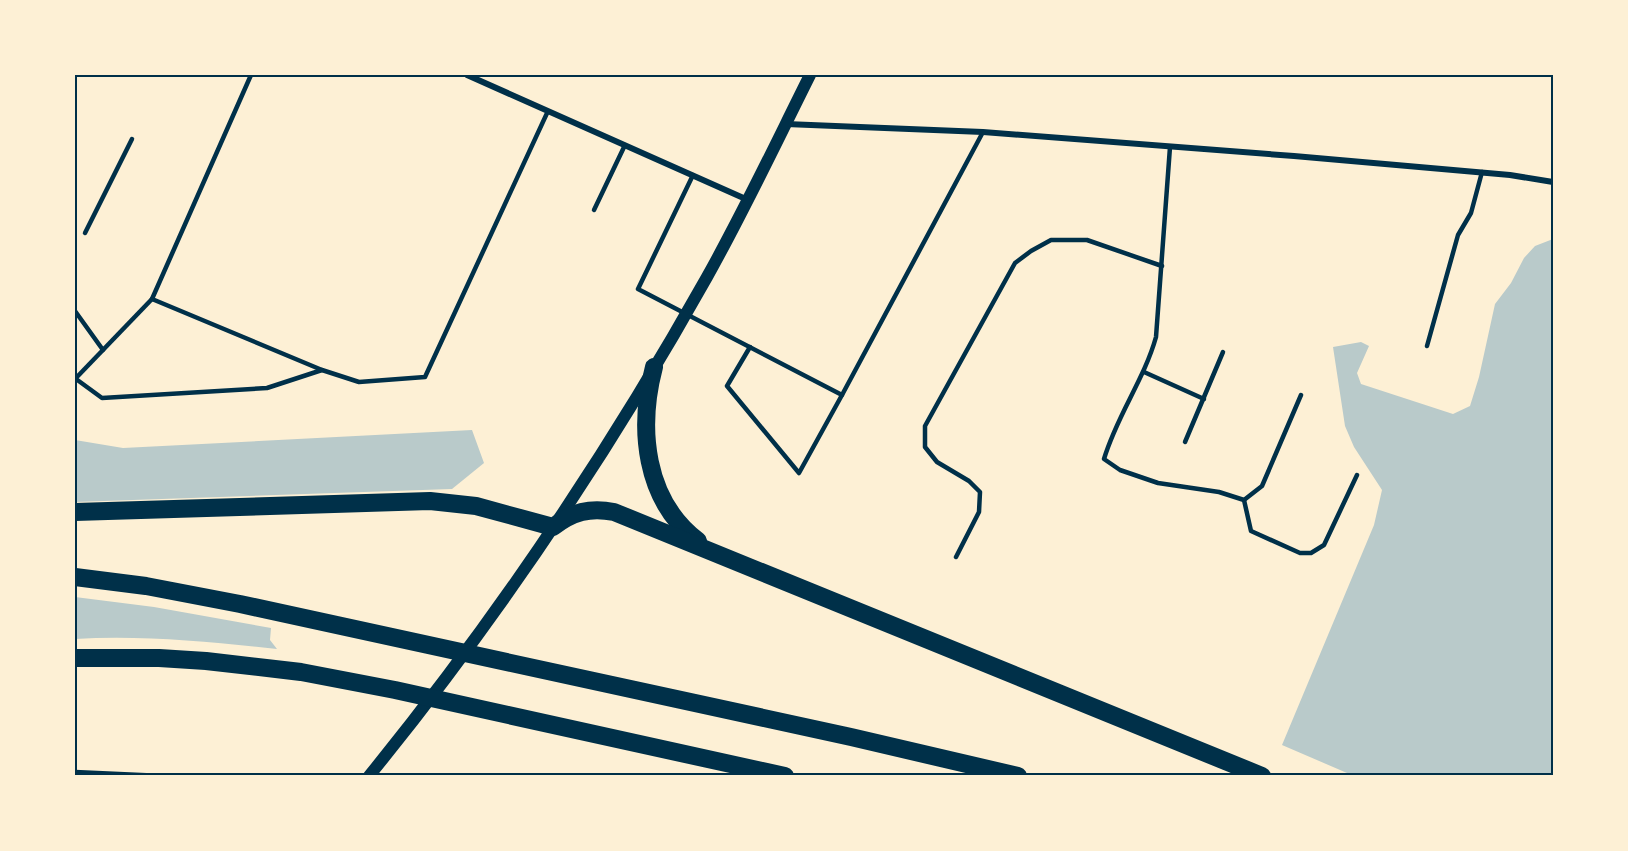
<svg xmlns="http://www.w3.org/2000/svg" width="1628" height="851" font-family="Roboto,sans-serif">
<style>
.green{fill:#b9caca}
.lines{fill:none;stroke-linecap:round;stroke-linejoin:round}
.service{stroke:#003049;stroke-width:4.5}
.minor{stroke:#003049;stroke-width:6}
.secondary{stroke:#003049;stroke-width:12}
.motorway{stroke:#003049;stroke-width:18}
.neatline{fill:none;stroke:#003049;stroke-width:2}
</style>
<rect width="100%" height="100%" fill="#fdf0d5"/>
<!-- green -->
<g class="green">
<path d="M1553 239V776H1354L1282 745 1374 525 1382 490 1354 447 1345 426 1333 347 1361 342 1369 346 1357 373 1361 384 1453 414 1470 406 1479 377 1495 304 1511 283 1524 258 1535 246Z"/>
<path d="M472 430 484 463 452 489 75 502V440L123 448Z"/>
<path d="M75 597 154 607 271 628 270 640 277 649C210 642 143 635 75 639Z"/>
</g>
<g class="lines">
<!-- service -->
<g class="service">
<path d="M251 75 152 299 322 370 359 382 425 377 548 111"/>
<path d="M1170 147 1156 337C1144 380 1117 415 1104 459L1120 470 1158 483 1219 492 1244 500 1262 486 1301 395"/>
<path d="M693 175 638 289 842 395 983 132"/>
<path d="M594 210 625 145"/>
<path d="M85 233 132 139"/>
<path d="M75 311 103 350"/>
<path d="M1427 346 1458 235 1471 213 1482 172"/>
<path d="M750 347 727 386 799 473 842 395"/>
<path d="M1144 372 1204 399"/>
<path d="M75 379 152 299"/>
<path d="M76 379 102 398 267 388 322 370"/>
<path d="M1185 442 1223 352"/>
<path d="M1244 500 1251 531 1300 553H1311L1324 545 1357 475"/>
<path d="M956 557 979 512 980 492 969 481 937 462 925 447V426L1015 263 1031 251 1051 240H1087L1162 266"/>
<path d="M75 772 163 776"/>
</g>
<!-- minor -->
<g class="minor">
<path d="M467 75 748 200"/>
<path d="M786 124 983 132 1294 156 1510 175 1553 182"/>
</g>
<!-- secondary -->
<path class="secondary" d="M369 776C496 620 609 452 707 277 744 211 776 143 810 75"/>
<!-- motorway -->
<g class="motorway">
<path d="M654 367C638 428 644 500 698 541"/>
<path d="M75 512 430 501 476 506 553 527C572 512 590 507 614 512L1262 776"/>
<path d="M75 577 146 586 240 604 851 737 1018 776"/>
<path d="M75 658H159L206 661 301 672 395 690 785 776"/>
</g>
</g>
<!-- border -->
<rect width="1628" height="851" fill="none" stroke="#fdf0d5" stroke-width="153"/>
<rect x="76" y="76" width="1476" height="698" class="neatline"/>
</svg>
